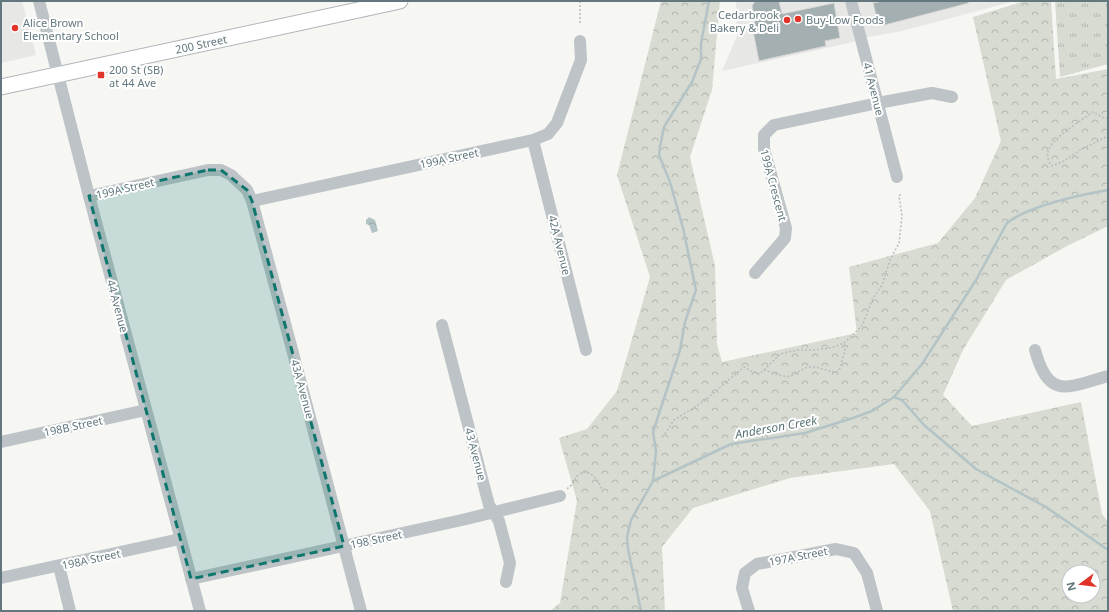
<svg xmlns="http://www.w3.org/2000/svg" width="1109" height="612" font-family="'Noto Sans',sans-serif">
<style>
.built{fill:#e7e7e6}
.forest{fill:url(#forest-crowns);fill-rule:evenodd}
.park{fill:url(#park-tufts)}
.water{fill:url(#water-waves)}
.lines{fill:none;stroke-linecap:round;stroke-linejoin:round}
.stream{stroke:#b4c4c6;stroke-width:2.5}
.building{fill:#a4afb2;stroke:#d8d7d6}
.major-casing{stroke:#afb6b8;stroke-width:17}
.path{stroke:#b8bcbe;stroke-width:1.5;stroke-dasharray:2 2;stroke-linecap:butt}
.minor{stroke:#bdc3c6;stroke-width:12}
.major{stroke:#fff;stroke-width:15}
.marked{fill:#0f766e;fill-opacity:0.2;stroke:#0f766e;stroke-width:3;stroke-dasharray:8 5;stroke-linejoin:round}
.poi-dot{fill:#e13329;stroke:#fff;stroke-width:1.5}
.labels{text-anchor:middle;dominant-baseline:central;stroke-width:4;stroke-linejoin:round;paint-order:stroke}
.poi-label{font-size:11px;fill:#62777e;stroke:#fff;text-anchor:start}
.street-label{font-size:11px;fill:#62777e;stroke:#fff}
.water-label{font-size:12px;font-style:italic;fill:#5c7679;stroke:#fff}
</style>
<defs>
<pattern id="forest-crowns" width="20" height="18" patternUnits="userSpaceOnUse"><rect width="20" height="18" fill="#d7dbd2"/><path d="M2 6a3 3 0 1 1 6 0M12 15a3 3 0 1 1 6 0" fill="none" stroke="#b2b6b0"/></pattern>
<pattern id="park-tufts" width="24" height="20" patternUnits="userSpaceOnUse"><rect width="24" height="20" fill="#d7dbd2"/><path d="M3 7l-1-3M5 7V3M7 7l1-3M15 17l-1-3M17 17v-4M19 17l1-3" fill="none" stroke="#b2b6b0"/></pattern>
<pattern id="water-waves" width="16" height="10" patternUnits="userSpaceOnUse"><rect width="16" height="10" fill="#b4c4c6"/><path d="M0 5q4-4 8 0t8 0" fill="none" stroke="#96a4a6"/></pattern>
</defs>
<rect width="100%" height="100%" fill="#f6f6f3"/>
<!-- built -->
<g class="built">
<path d="M1 1H22L36 55 1 63Z"/>
<path d="M736 1H1015L902 31 869 37 853 42 722 71 737 36Z"/>
</g>
<!-- forest -->
<path class="forest" d="M661 1H720L712 90 690 157 715 266 717 344 722 362 857 333 849 267 938 243 975 198 1001 141 973 17 1024 1H1051L1056 79 1108 69V226L1067 246 1006 280 963 350 943 395 972 426 1081 402 1102 514 1108 522V611H953L930 511 894 464 790 478 693 508 662 547 665 611H550L560 603 577 501 559 438 587 429 617 391 650 277 617 175ZM1069 572H1093V596H1069Z"/>
<!-- park -->
<path class="park" d="M1055 1H1108V64L1060 77Z"/>
<!-- water -->
<path class="water" d="M369 217 375 220 378 231 372 233 369 225 366 224V220Z"/>
<g class="lines">
<!-- stream -->
<g class="stream">
<path d="M894 397 902 400 924 425 976 469 1046 507 1108 550"/>
<path d="M653 481 656 451 653 432 680 350 685 322 696 290 683 228 670 182 659 155 660 147 664 127 692 82 701 59V43L709 1"/>
<path d="M641 611 628 549 627 537 631 520 653 481 731 444 805 433 853 418 872 411 894 397 922 364 976 280 1007 223C1029 206 1080 195 1108 190"/>
</g>
</g>
<!-- building -->
<g class="building">
<path d="M755 1H779L782 14 834 3 840 38 825 41 826 46 759 61 752 26 755 22 752 6Z"/>
<path d="M883 1H968L969 3 881 26 880 22 878 23 873 3Z"/>
</g>
<g class="lines">
<!-- major casing -->
<g class="major-casing">
<path id="major" d="M1 87 400 1"/>
</g>
<!-- path -->
<g class="path">
<path d="M580 1V25"/>
<path d="M1108 118H1104L1093 112C1082 120 1054 137 1049 149 1046 154 1048 162 1052 166L1064 161 1080 150 1108 136"/>
<path d="M764 370C771 372 785 378 791 376 798 373 803 367 811 367 821 366 829 374 839 371L845 350 844 343"/>
<path d="M665 434 674 420 703 402 744 367 753 372 760 374 780 354 797 350H816L831 348 844 343 862 326 873 298 882 285 890 260 899 243 902 216 899 196 902 193"/>
<path d="M567 489C569 487 572 485 573 483 575 480 576 477 578 475 589 466 600 481 602 491"/>
</g>
<!-- minor -->
<g class="minor">
<path d="M39 1 89 196 200 611"/>
<path d="M851 1 897 177"/>
<path d="M533 140 586 350"/>
<path d="M89 196 208 170H221L231 175 247 190 252 201 293 353 361 611"/>
<path d="M252 201 533 140 548 134 557 123 581 60 580 41"/>
<path d="M755 273 785 238 786 228 764 149V135L774 125 878 103 932 93 952 97"/>
<path d="M442 325 489 505 499 521 510 563 506 582"/>
<path d="M1035 350C1049 401 1068 387 1108 376"/>
<path d="M1 442 146 410"/>
<path d="M59 566 70 611"/>
<path d="M1 578 180 539"/>
<path d="M191 579 462 520 560 496"/>
<path d="M749 611 742 588 745 573 757 564 836 549 854 553 867 573 877 611"/>
</g>
<!-- major -->
<use href="#major" class="major"/>
</g>
<!-- marked area -->
<path class="marked" d="M208 170H221L247 190 252 201 344 546 191 579 89 196Z"/>
<!-- markers -->
<g class="poi-dot">
<circle cx="798" cy="19" r="4"/>
<circle cx="787" cy="20" r="4"/>
<circle cx="15" cy="28" r="4"/>
<rect x="97" y="71" width="8" height="8" rx="2"/>
</g>
<g class="labels">
<!-- poi labels -->
<g class="poi-label">
<text x="779" y="14" text-anchor="end">Cedarbrook<tspan x="779" dy="13">Bakery &amp; Deli</tspan></text>
<text x="806" y="19">Buy-Low Foods</text>
<text x="23" y="22">Alice Brown<tspan x="23" dy="13">Elementary School</tspan></text>
<text x="109" y="69">200 St (SB)<tspan x="109" dy="13">at 44 Ave</tspan></text>
</g>
<!-- street labels -->
<g class="street-label">
<text transform="translate(201 44) rotate(-12)">200 Street</text>
<text transform="translate(874 89) rotate(76)">41 Avenue</text>
<text transform="translate(449 158) rotate(-12)">199A Street</text>
<text transform="translate(774 185) rotate(75)">199A Crescent</text>
<text transform="translate(125 188) rotate(-13)">199A Street</text>
<text transform="translate(560 245) rotate(76)">42A Avenue</text>
<text transform="translate(118 306) rotate(75)">44 Avenue</text>
<text transform="translate(303 389) rotate(75)">43A Avenue</text>
<text transform="translate(73 426) rotate(-12)">198B Street</text>
<text transform="translate(476 454) rotate(75)">43 Avenue</text>
<text transform="translate(376 539) rotate(-12)">198 Street</text>
<text transform="translate(798 556) rotate(-11)">197A Street</text>
<text transform="translate(91 559) rotate(-12)">198A Street</text>
</g>
<!-- water labels -->
<g class="water-label">
<text transform="translate(776 427) rotate(-10)">Anderson Creek</text>
</g>
</g>
<!-- border -->
<rect width="1109" height="612" fill="none" stroke="#62777e" stroke-width="4"/>
<!-- north arrow -->
<g transform="translate(1081 584) rotate(255)"><circle r="19" fill="#ffffff" stroke="#c0c9cb"/>
<path d="M0-3L7 15L0 10L-7 15Z" fill="#e13329"/>
<text y="-6" font-size="11" font-weight="bold" text-anchor="middle" fill="#62777e">N</text>
</g>
</svg>
